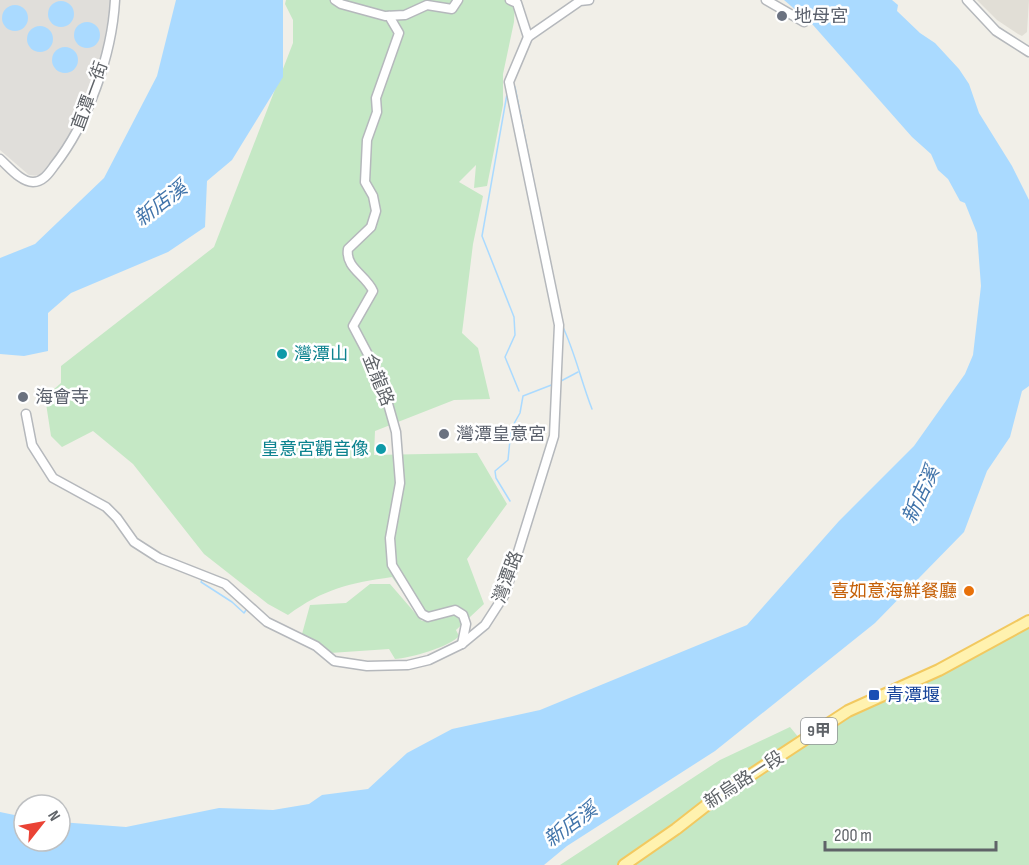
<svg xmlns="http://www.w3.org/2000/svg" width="1029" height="865" font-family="'Sofia Sans Condensed','Noto Sans TC',sans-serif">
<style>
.industrial{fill:#e0deda}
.education{fill:#e1ded6}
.green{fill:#c5e8c5}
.water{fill:#aadaff}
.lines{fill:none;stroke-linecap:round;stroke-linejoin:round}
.stream{stroke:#aadaff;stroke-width:1.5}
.minor-casing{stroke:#b5b8bc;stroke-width:11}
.major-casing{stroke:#f2c960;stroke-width:14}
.minor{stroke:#fff;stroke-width:8}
.major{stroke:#fff2af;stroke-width:10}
.worship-dot{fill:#6b7280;stroke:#fff;stroke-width:2}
.culture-dot{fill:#0f9aa8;stroke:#fff;stroke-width:2}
.food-dot{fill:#e8710a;stroke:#fff;stroke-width:2}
.transit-dot{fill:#1a4fb4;stroke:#fff;stroke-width:2}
.labels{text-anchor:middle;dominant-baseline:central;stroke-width:5;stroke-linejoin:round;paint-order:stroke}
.shield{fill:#fff;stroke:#8f9295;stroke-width:1.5}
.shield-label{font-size:16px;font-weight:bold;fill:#5f6368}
.worship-label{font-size:18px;fill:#5b616d;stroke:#fff;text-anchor:start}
.street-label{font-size:18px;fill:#5f6368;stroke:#fff}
.culture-label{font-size:18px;fill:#0d838f;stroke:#fff;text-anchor:start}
.food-label{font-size:18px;fill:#c56008;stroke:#fff;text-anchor:end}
.transit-label{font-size:18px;fill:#164399;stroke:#fff;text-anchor:start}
.water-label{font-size:20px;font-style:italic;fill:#4174aa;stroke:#fff}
</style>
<rect width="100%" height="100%" fill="#f1efe8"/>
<!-- industrial -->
<path class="industrial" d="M0 0H111L102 55 85 108 69 139 47 171 40 176 29 175 0 150Z"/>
<!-- education -->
<path class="education" d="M977 0H1029L1027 32 1022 36 1018 34 997 20Z"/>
<!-- green -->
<g class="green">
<path d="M286 0H515L514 22 503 74V105L487 186 474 188 476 165 459 182 483 196 473 244 462 333 478 348 490 399 454 400 375 431 374 455 477 453 507 504 467 559 484 604 456 630 459 636C450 647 410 658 395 659L389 649 330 653 302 634 310 605 346 603 370 584H390L422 621 432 620 416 611 392 577C350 583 323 589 288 615L268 604 204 554 133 464 93 431 62 447 51 436 45 397 61 383V366L214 247 293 43V20L285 4Z"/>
<path d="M1029 623V865H560L720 760 790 727 804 744 854 708Z"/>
</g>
<!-- water -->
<g class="water">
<path d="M176 0H283V77L232 160 207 181 205 227 168 252 71 293 48 313V351L24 356 0 354V258L35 244 104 178 157 76Z"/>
<path d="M784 0H892L898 5 897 11 920 33 935 43 959 69 969 84 979 113 1012 166 1029 200V386L1022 391 1010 437 987 471 964 532 875 623 715 751 567 846 544 865H0V812L24 817V841H60V822L126 827 219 808 273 810 309 804 322 795 368 789 407 753 452 729 540 710 747 625 839 521 914 446 965 374 973 355 981 286 977 233 965 203 960 201 948 179 938 170 931 154 912 137 813 25Z"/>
<circle cx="61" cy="14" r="13"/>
<circle cx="15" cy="18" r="13"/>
<circle cx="87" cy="35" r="13"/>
<circle cx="40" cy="39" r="13"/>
<circle cx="65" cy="60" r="13"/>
</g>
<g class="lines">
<!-- stream -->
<g class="stream">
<path d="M535 27 561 11"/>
<path d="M515 87 535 188"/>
<path d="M507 94 482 236 514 317 515 335 505 357 519 391"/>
<path d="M562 325C575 352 581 381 592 409"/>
<path d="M561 381 578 372"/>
<path d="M510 501 496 478 495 471 508 460 511 429 520 413 523 396 554 384"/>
<path d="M203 578 201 582 232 602 244 613 246 610"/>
</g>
<!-- minor casing -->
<g class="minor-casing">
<g id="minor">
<path d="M335 0 341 4 385 16 405 15 427 5 452 9 458 0"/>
<path d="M510 0 517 3 528 37"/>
<path d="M766 0 804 22"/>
<path d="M967 0 996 31 1029 52"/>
<path d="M389 16 399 33 376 98 377 112 367 140 365 182 373 196 376 211 371 227 348 249C345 268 366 275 373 291L353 326 381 379 396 432 400 483 390 538 392 565 422 614 428 617 455 610 463 615 466 624 462 644"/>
<path d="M0 159C9 167 21 182 33 182 43 182 49 173 54 166 88 123 112 55 115 0"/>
<path d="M26 414 32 445 53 478 106 507 117 518 134 542 159 558 225 584 267 622 316 646 334 661 367 666 408 665 429 660 462 644 485 625 505 594 554 436 559 325 509 82 528 37 580 1 589 0"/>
</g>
</g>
<!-- major casing -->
<g class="major-casing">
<path id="major" d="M624 865 676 829 717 797 848 711 939 670 1029 621"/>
</g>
<!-- minor -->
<use href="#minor" class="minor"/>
<!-- major -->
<use href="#major" class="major"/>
</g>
<!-- markers -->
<g class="worship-dot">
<circle cx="782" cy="16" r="6"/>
<circle cx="23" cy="397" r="6"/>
<circle cx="444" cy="434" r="6"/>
</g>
<g class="culture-dot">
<circle cx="282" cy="354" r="6"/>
<circle cx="381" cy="449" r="6"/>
</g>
<circle class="food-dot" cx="969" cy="591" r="6"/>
<rect class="transit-dot" x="868" y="689" width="12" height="12" rx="3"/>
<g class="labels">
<!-- shield labels -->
<rect class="shield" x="801" y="718" width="36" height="26" rx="4.5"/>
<g class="shield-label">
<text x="819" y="731">9甲</text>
</g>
<!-- worship labels -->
<g class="worship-label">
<text x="794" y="16">地母宮</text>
<text x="35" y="397">海會寺</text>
<text x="456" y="434">灣潭皇意宮</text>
</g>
<!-- street labels -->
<g class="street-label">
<text transform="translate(90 96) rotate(-70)">直潭一街</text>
<text transform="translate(378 380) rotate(68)">金龍路</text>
<text transform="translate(508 577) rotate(-70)">灣潭路</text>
<text transform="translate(744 780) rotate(-33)">新烏路一段</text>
</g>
<!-- culture labels -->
<g class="culture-label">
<text x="294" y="354">灣潭山</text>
<text x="369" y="449" text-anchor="end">皇意宮觀音像</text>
</g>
<!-- food labels -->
<g class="food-label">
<text x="957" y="591">喜如意海鮮餐廳</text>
</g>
<!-- transit labels -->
<g class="transit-label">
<text x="886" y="695">青潭堰</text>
</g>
<!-- water labels -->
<g class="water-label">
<text transform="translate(161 204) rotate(-37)">新店溪</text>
<text transform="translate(921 495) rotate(-65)">新店溪</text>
<text transform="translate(571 825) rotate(-36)">新店溪</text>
</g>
</g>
<!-- north arrow -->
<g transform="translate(42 823) rotate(59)"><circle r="28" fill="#ffffff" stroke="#bfc1c3" stroke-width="1.5"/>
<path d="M0-4.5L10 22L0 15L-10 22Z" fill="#ea4335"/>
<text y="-9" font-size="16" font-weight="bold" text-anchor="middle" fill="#5f6368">N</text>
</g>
<!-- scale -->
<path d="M825 841v9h171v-9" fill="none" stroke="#5f6368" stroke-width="3"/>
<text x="834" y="841" font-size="18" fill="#5f6368" stroke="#ffffff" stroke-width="4.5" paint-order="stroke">200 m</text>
</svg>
